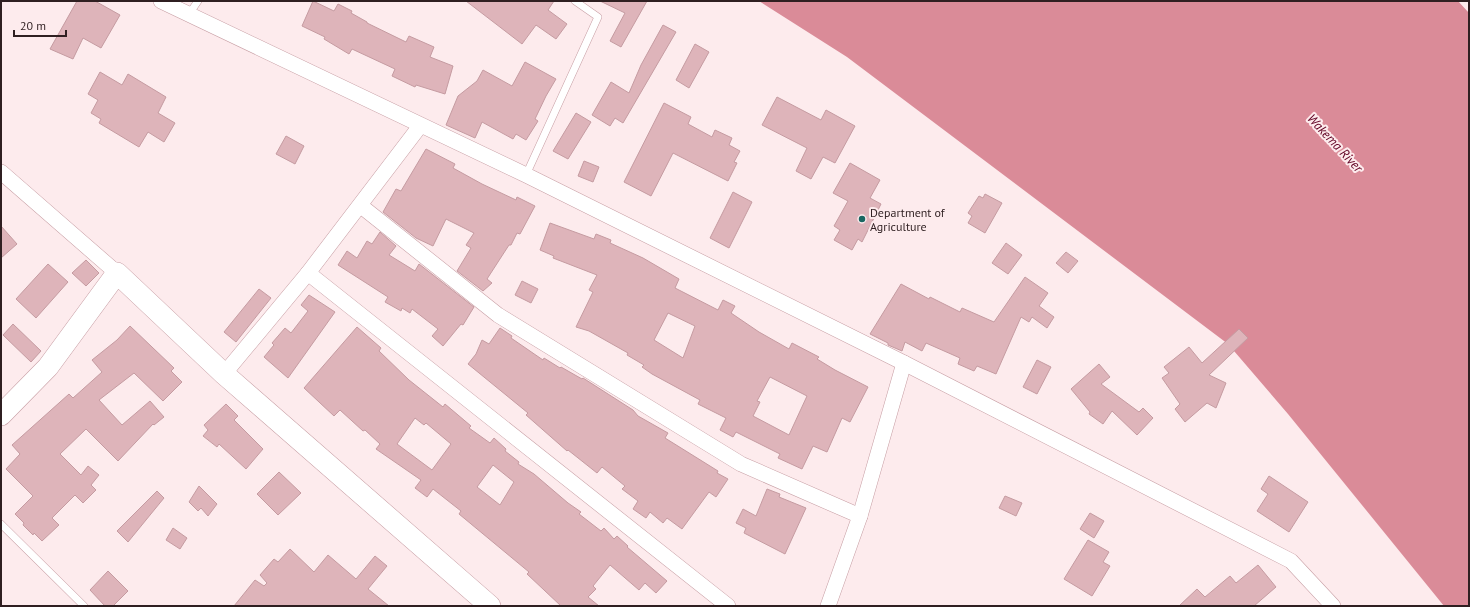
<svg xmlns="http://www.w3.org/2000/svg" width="1470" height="607" font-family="'PT Sans',sans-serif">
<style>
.water{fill:#da8b98}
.building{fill:#deb4ba;stroke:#c59ba1;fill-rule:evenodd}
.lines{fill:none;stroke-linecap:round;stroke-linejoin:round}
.lane-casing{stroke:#c79ea4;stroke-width:8}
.street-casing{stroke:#c79ea4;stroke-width:16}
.secondary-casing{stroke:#c79ea4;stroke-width:22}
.lane{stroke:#fff;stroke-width:7}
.street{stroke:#fff;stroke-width:15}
.secondary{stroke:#fff;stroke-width:21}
.poi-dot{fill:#1a6762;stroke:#fdebed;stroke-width:1.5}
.labels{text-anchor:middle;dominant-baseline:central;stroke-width:4;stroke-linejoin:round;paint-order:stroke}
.poi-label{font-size:12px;fill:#2f1f21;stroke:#fdebed;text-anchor:start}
.water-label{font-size:13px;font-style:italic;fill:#600023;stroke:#fdebed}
</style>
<rect width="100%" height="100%" fill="#fdebed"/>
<!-- water -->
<path class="water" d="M759 1H1458L1469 13V606H1444L1288 414 1228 344 847 57Z"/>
<!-- building -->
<g class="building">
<path d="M77 1H95L120 15 101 48 83 38 73 59 50 49Z"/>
<path d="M313 1 334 11 338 4 352 11 351 13 367 22V23L406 42 409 36 434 47 430 57 453 66 445 94 416 85 415 87 392 76 395 69 352 49 349 54 324 39 325 37 302 26Z"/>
<path d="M466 1H554L548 10 567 24 556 39 536 25 522 44Z"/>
<path d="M600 1H647L621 47 610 41 625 13Z"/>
<path d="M663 25 676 32 623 123 615 118 610 126 592 115 611 82 629 93 641 65Z"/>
<path d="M695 44 709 52 689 88 676 80Z"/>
<path d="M525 62 556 79 546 96 535 119 538 121 526 140 516 134 513 139 482 122 475 138 446 125 458 96 477 81 483 70 512 86Z"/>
<path d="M100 72 122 85 128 74 166 97 158 113 175 123 164 142 148 132 139 147 99 123 101 119 91 113 98 100 88 94Z"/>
<path d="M777 97 821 120 826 110 855 126 835 163 823 157 811 179 796 171 807 148 762 125Z"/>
<path d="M664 103 691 117 688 124 712 137 715 130 732 138 729 145 740 151 734 162 737 163 728 181 673 153 651 196 624 182Z"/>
<path d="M576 113 591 122 568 159 553 151Z"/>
<path d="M286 136 304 146 295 164 276 154Z"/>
<path d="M426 149 455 164 453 168 482 184 516 200 517 197 535 206 520 234 517 233 511 245H509L487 279 492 283 483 291 457 271 471 248 466 245 474 233 446 219 433 246 416 238 383 212 396 189 401 191Z"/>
<path d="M584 161 599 167 593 182 578 176Z"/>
<path d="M850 163 880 180 870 198 881 204 862 242 858 239 852 250 834 240 840 230 834 226 848 201 833 193Z"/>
<path d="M733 192 752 202 729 248 710 238Z"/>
<path d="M985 194 1002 203 985 233 968 223 972 216 968 213 979 196 983 198Z"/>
<path d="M550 223 594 239 596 234 611 240 610 243 643 258 679 279 675 288 718 310 723 300 735 306 731 313 759 332 789 349 792 343 819 357 817 359 835 370 868 387 850 422 842 418 827 452 813 446 802 469 778 458 780 454 736 432 733 437 720 430 726 418 698 404 700 400 652 374 642 367 644 365 627 355 628 353 589 331 576 327 593 292 589 290 597 275 553 258 554 256 540 250ZM668 313 695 326 683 358 654 340ZM770 377 807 396 789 435 753 416 760 402 757 401Z"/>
<path d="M1 226 17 244 1 258Z"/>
<path d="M380 232 396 246 389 255 415 271 419 264 474 307 463 325 461 324 443 346 432 336 438 329 412 309 410 313 402 308 401 311 385 302 388 297 338 265 347 251 357 258 367 241 372 244Z"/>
<path d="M1006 243 1022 255 1008 274 992 263Z"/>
<path d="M1066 252 1078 261 1068 273 1056 263Z"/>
<path d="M86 260 99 273 86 286 72 273Z"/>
<path d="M48 264 68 282 36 318 16 299Z"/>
<path d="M1025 277 1048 293 1039 306 1054 317 1047 328 1032 317 1029 322 1021 317 996 374 977 366 974 371 958 364 960 358 926 343 922 351 905 342 902 351 888 345V343L870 334 901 284 929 299 930 297 960 312 962 308 994 322Z"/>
<path d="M522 281 538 289 531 303 515 295Z"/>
<path d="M259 289 271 298 236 342 224 332Z"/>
<path d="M309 295 335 312 288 378 264 357 274 345 272 343 285 328 291 333 308 311 301 305Z"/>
<path d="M13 324 41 351 31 362 3 335Z"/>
<path d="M130 326 174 368 171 371 182 382 163 401 134 373 99 400 122 425 150 401 164 417 154 425 153 424 118 461 86 429 60 454 81 475 88 466 99 475 91 485 96 490 83 503 75 495 52 518 59 525 42 541 34 533 33 535 23 525 24 523 15 514 33 496 6 469 20 454 12 445 69 394 73 398 102 372 92 360 117 340Z"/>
<path d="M357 327 381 348 379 351 409 380 443 407 445 404 471 426 469 428 490 443 494 438 506 449 505 451 519 462 518 464 534 474 568 503 581 512 579 514 601 531 604 528 614 539 617 536 628 546 627 547 667 581 656 593 645 583 639 590 610 565 593 586 596 589 588 597 599 606H561L527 574 529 572 459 514 461 511 433 489 427 497 415 488 421 480 376 449 380 444 365 430 363 431 340 410 334 416 304 388ZM415 418 424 425 426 423 451 444 432 470 397 444ZM493 465 514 482 500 505 477 487Z"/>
<path d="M500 328 512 336 511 338 543 360 544 358 560 368 561 367 582 379 583 378 633 410 638 416 668 433 665 438 718 471 717 473 728 479 716 497 709 492 682 529 667 518 663 523 650 512 646 518 633 509 638 501 622 489 625 486 602 467 597 473 568 450 567 451 526 415 528 413 468 364 476 354 482 340 489 344Z"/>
<path d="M1239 329 1248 338 1209 375 1226 383 1216 408 1207 403 1185 422 1175 409 1180 404 1162 378 1169 373 1164 367 1189 347 1202 363Z"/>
<path d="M1037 360 1051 367 1037 394 1023 387Z"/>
<path d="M1099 364 1110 377 1101 384 1139 412 1143 408 1153 418 1137 435 1112 411 1103 424 1089 414 1090 412 1071 389Z"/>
<path d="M226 404 238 416 234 420 263 449 246 469 219 444 217 447 203 436 208 430 204 425Z"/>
<path d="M279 472 301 493 278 515 257 494Z"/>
<path d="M1269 476 1308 502 1289 532 1257 511 1268 494 1261 489Z"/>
<path d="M199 486 217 504 208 516 201 508 198 511 189 502Z"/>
<path d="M767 489 780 494 779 497 806 508 785 554 744 533 746 528 736 523 743 509 756 516Z"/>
<path d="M157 491 164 498 128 542 117 531Z"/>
<path d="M1005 496 1022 503 1016 516 999 508Z"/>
<path d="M1090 513 1104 521 1094 538 1080 529Z"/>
<path d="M173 528 187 538 180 549 166 540Z"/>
<path d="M1088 540 1109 552 1103 562 1110 566 1092 596 1064 579Z"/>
<path d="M290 549 314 572 328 555 356 579 375 556 387 566 368 589 389 606H234L255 580 264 586 267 583 260 575 274 559 278 562Z"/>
<path d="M1258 565 1276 587 1254 606H1179L1197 589 1205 597 1230 576 1236 583Z"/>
<path d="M108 571 128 591 113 606H105L90 590Z"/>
</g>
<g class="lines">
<!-- lane casing -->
<g class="lane-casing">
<g id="lane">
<path d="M189 14 198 1"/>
<path d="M526 175 598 17 575 1"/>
<path d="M1 524 84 606"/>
</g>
</g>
<!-- street casing -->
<g class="street-casing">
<g id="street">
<path d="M161 1 526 175 904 363 1291 561 1333 606"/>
<path d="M1 172 117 273"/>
<path d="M361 206 498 315 741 464 860 516"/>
<path d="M308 273 728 606"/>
<path d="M224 374 308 273 420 126"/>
<path d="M828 606 860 516 904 363"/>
</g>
</g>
<!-- secondary casing -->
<g class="secondary-casing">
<path id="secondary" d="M1 415 48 367 117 273 224 374 490 606"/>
</g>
<!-- lane -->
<use href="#lane" class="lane"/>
<!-- street -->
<use href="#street" class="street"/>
<!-- secondary -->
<use href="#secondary" class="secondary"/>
</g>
<!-- markers -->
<circle class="poi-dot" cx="862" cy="219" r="4"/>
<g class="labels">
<!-- poi labels -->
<g class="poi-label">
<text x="870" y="212">Department of<tspan x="870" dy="14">Agriculture</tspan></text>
</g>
<!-- water labels -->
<g class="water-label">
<text transform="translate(1335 143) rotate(47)">Wakema River</text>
</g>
</g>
<!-- border -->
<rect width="1470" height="607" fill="none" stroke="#2f1f21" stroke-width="4"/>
<!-- scale -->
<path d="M14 30v6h52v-6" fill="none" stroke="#2f1f21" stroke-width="2"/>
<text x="20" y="30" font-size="12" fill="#2f1f21" stroke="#fdebed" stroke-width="3" paint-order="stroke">20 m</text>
</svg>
